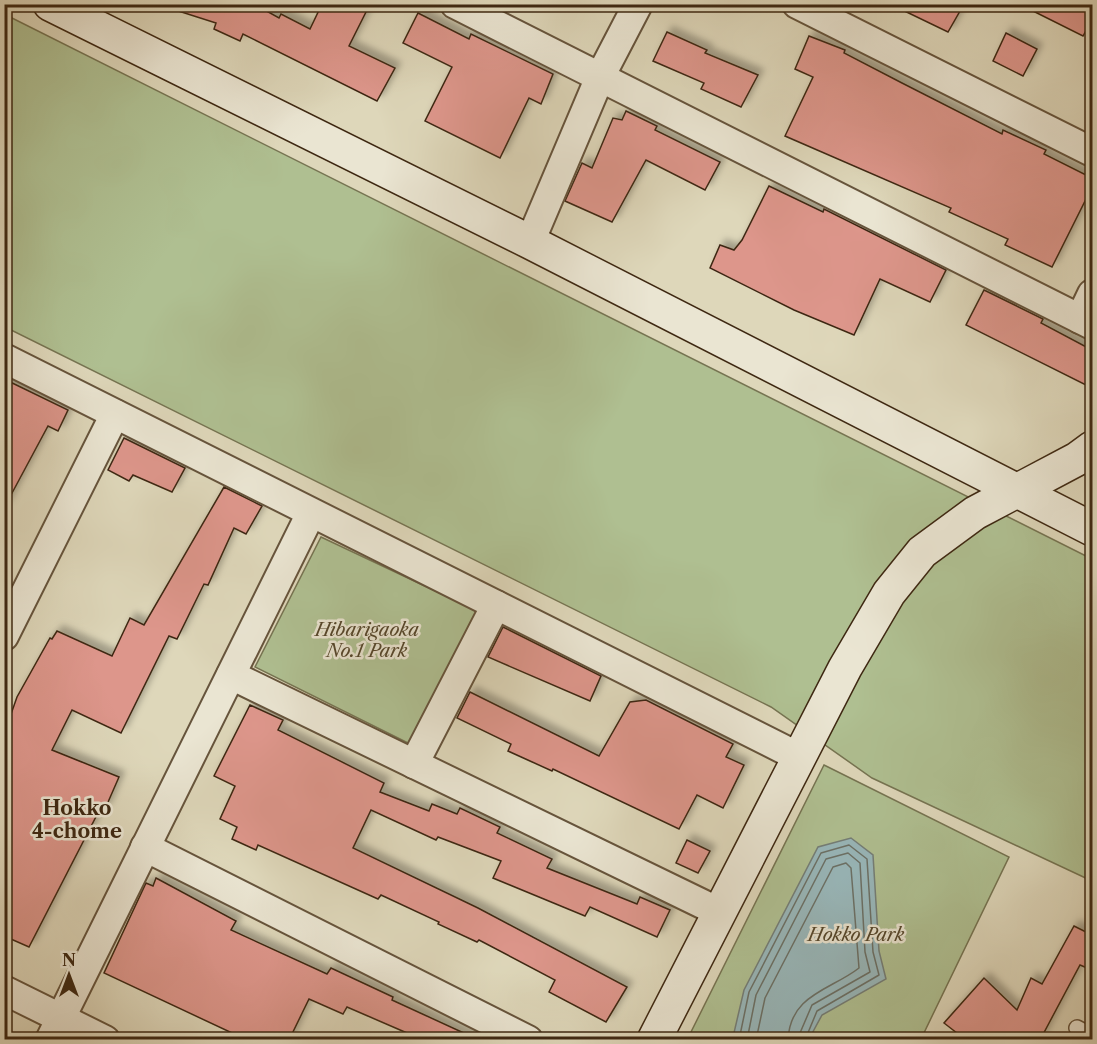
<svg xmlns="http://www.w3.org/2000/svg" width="1097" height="1044" font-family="'Libre Caslon Text',serif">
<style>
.green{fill:#afbf91;stroke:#767452;stroke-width:1.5}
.water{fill:#98b7ba;stroke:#747e77;stroke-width:1.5}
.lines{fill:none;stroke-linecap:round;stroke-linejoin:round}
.shore{stroke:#6b7066;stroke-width:1.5}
.building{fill:#dd968b;stroke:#3e2812;stroke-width:1.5;filter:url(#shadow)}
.lane-casing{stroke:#66543c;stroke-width:18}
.street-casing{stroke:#66543c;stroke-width:32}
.secondary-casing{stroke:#3e2812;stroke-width:36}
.lane{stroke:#eae5d2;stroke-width:15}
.street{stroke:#eae5d2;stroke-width:28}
.secondary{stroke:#eae5d2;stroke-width:33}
.labels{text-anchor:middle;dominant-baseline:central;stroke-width:5;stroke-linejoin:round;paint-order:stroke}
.park-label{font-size:18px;font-style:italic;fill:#55462b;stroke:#eae5d2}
.neighbourhood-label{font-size:20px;font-weight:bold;fill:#3e2812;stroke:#eae5d2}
</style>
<defs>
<filter id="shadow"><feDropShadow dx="5.5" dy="-5.5" stdDeviation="3" flood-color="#0004"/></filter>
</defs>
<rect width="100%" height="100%" fill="#ded7ba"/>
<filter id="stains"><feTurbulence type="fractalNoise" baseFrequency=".00333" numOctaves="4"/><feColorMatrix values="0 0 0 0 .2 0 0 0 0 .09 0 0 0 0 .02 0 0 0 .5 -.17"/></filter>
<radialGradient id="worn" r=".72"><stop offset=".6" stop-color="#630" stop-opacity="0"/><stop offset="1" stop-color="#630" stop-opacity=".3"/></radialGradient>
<!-- green -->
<g class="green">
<path d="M4 14 1092 559V881L872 778 771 707 5 327Z"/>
<path d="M321 537 480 612 410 744 255 667Z"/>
<path d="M824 765 1009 857 921 1039 687 1040Z"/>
</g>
<!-- water -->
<path class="water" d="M851 838 873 855 879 951 886 979 822 1015 809 1039H737L733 1037 744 990 818 847Z"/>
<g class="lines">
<!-- shore -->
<g class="shore">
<path d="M739 1040 749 992 821 853 849 845 867 859 873 952 879 975 817 1011 805 1040"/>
<path d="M747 1040 756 995 826 859 848 853 860 863 865 952 870 972 812 1005 797 1040"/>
<path d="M756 1040 765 998 833 867 846 863 851 868 859 968C831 990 790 994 788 1040"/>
</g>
</g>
<!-- building -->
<g class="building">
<path d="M173 4H254L279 18 281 14 310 29 322 4H370L349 46 395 68 377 101 243 34 240 41 214 29 216 23 172 9Z"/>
<path d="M890 4H964L948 32Z"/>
<path d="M1019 4H1084L1092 9V20L1083 36Z"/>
<path d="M418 13 469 39 471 34 553 74 541 104 529 98 500 158 425 121 452 67 403 43Z"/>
<path d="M667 32 707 50 705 53 758 75 741 107 701 89 704 83 653 61Z"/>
<path d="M1006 33 1037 49 1023 76 993 61Z"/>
<path d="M809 36 845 50 844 53 902 83 1002 134 1003 130 1046 150 1044 154 1092 178V187L1052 267 1005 245 1008 239 949 212 951 208 785 136 813 77 795 69Z"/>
<path d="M626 111 657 126 655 130 720 162 705 190 646 160 612 222 565 201 582 163 592 168 613 118 622 120Z"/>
<path d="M769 186 823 212 824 209 946 270 930 302 880 279 854 335 794 310 710 268 720 245 734 250 742 240Z"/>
<path d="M984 290 1043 319 1041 323 1092 350V388L966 325Z"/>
<path d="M4 379 68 410 58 431 48 426 4 508Z"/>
<path d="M124 438 185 468 172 492 133 475 129 481 108 470Z"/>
<path d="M224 487 262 506 246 534 234 528 208 585 204 584 177 639 169 636 121 733 72 710 52 750 119 777 105 809 101 807 29 947 4 936V734L17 697 50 638 52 639 57 631 112 656 130 618 144 625Z"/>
<path d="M503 627 601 676 590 701 488 657Z"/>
<path d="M470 692 599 756 630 702 646 700 733 744 726 757 744 765 723 808 697 795 679 829 553 769 552 771 508 751 511 744 457 718Z"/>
<path d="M250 705 283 720 278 730 384 783 380 792 429 811 432 804 457 814 460 808 500 827 497 833 552 859 547 868 637 904 640 897 670 910 657 937 590 907 585 916 493 878 501 861 438 837 436 840 371 810 353 848 478 908 627 987 606 1022 549 992 555 980 479 940 477 942 438 924 439 922 381 895 378 899 258 845 256 850 232 839 237 827 220 819 235 786 214 776Z"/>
<path d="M687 840 710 851 698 873 676 863Z"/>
<path d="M156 878 236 921 231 930 327 974 331 968 393 997 392 1000 479 1040H404L407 1033 347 1007 343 1014 309 999 289 1040H247L104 973 146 883 153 886Z"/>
<path d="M1074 926 1092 935V970L1080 965 1040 1040H966L944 1023 984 978 1017 1010 1031 978 1042 984Z"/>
</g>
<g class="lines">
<!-- lane casing -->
<g class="lane-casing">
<path id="lane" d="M1077 1028 1092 1036"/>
</g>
<!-- street casing -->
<g class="street-casing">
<g id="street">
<path d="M455 4 1092 325"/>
<path d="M797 4 1092 152"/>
<path d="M530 242 600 77 638 4"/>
<path d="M1080 319 1092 294"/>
<path d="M4 358 799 757"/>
<path d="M4 636 115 414"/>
<path d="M231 675 719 912"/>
<path d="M414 764 496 605"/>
<path d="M145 847 528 1040"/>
<path d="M4 990 105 1040"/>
<path d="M50 1040 311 513"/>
</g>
</g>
<!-- secondary casing -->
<g class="secondary-casing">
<g id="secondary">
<path d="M50 4 530 242 1092 529"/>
<path d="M654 1040 845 668 889 593 922 552 975 513 1077 459 1092 448"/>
</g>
</g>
<!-- lane -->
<use href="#lane" class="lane"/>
<!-- street -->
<use href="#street" class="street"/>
<!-- secondary -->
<use href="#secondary" class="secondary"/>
</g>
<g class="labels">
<!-- park labels -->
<g class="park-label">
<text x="367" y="630">Hibarigaoka<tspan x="367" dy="21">No.1 Park</tspan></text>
<text x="856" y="935">Hokko Park</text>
</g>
<!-- neighbourhood labels -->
<g class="neighbourhood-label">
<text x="77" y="808">Hokko<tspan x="77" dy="23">4-chome</tspan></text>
</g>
</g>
<!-- margin -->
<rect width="1097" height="1044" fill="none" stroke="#ded7ba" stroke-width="24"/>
<rect x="6" y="6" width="1085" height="1032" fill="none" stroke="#3e2812" stroke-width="3"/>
<rect x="12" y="12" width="1073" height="1020" fill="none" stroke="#3e2812" stroke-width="1.5"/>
<!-- north arrow -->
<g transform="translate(69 975)" stroke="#eae5d2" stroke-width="4.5" paint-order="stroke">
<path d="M0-4.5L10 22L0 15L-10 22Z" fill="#3e2812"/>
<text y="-9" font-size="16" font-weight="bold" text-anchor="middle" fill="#3e2812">N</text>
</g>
<rect width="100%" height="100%" filter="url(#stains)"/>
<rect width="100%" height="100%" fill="url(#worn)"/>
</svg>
